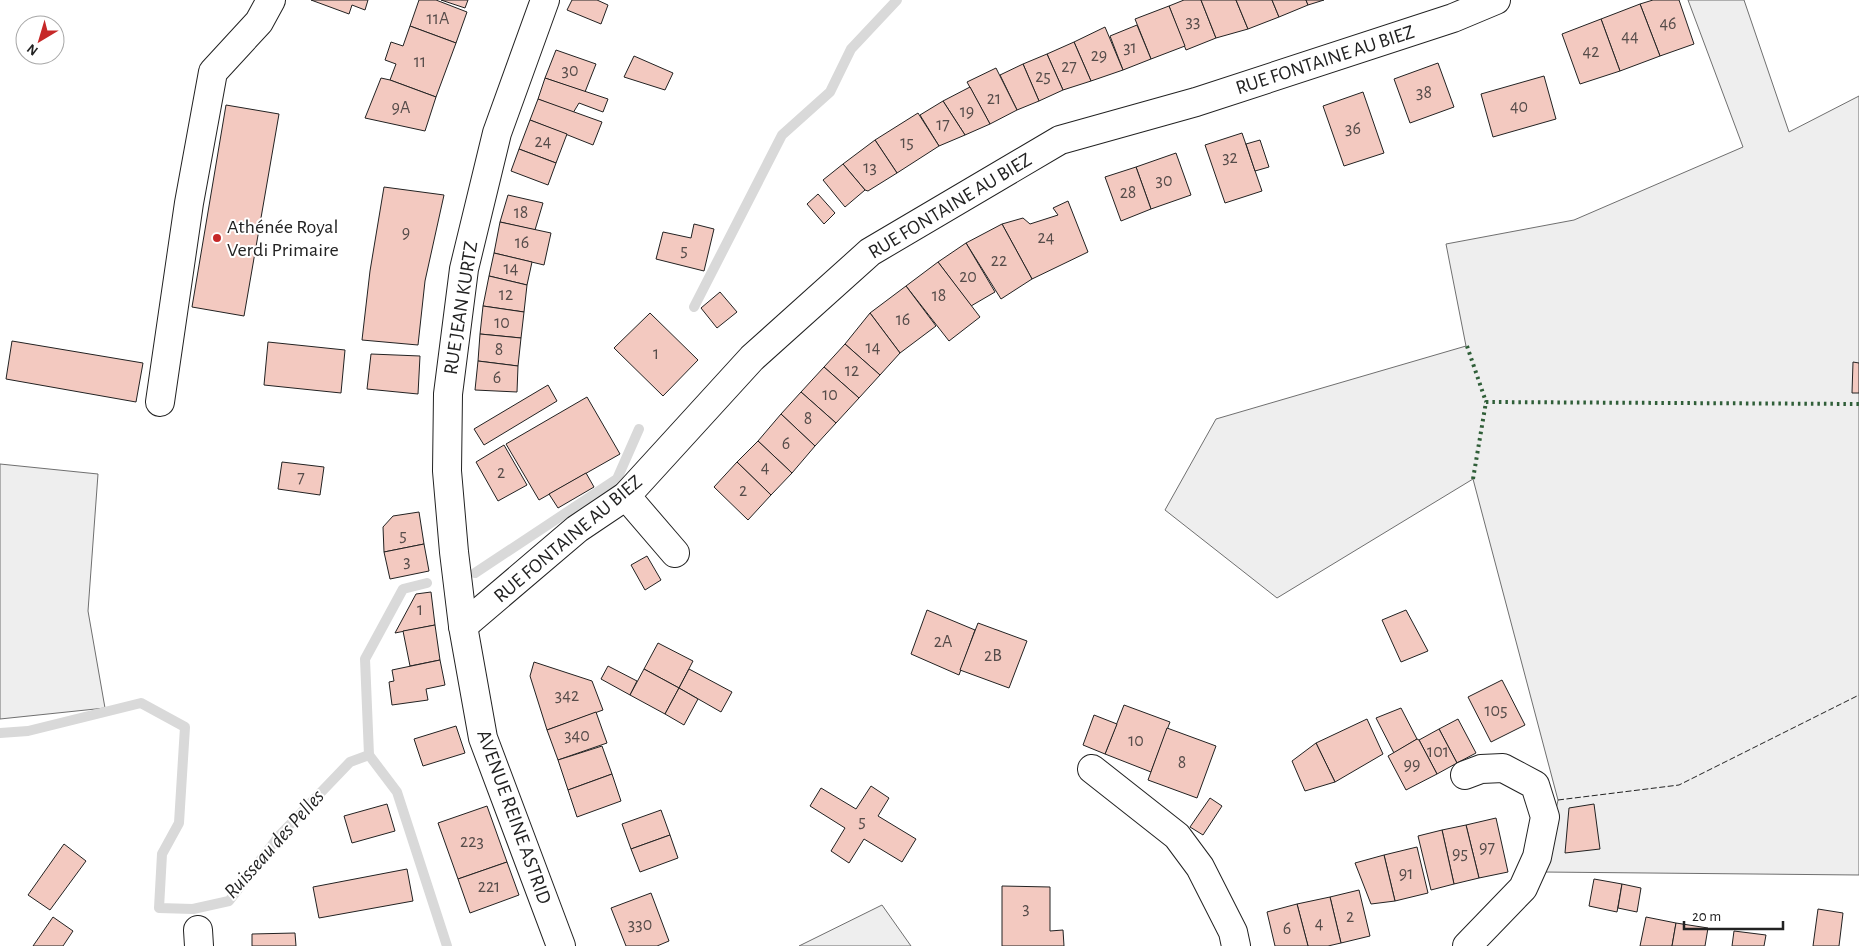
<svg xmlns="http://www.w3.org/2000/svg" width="1859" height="946" font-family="'Alegreya Sans',sans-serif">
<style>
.green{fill:#eee;stroke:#6f6f6f}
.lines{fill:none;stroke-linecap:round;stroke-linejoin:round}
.stream{stroke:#d9d9d9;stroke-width:10}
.building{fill:#f3c9c0;stroke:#222}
.minor-casing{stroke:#222;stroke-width:30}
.major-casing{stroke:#222;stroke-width:30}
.minor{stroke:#fff;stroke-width:28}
.major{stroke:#fff;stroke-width:28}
.hedge{stroke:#2f5e38;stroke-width:4;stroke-dasharray:2.5 4;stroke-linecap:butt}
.fence{stroke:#222;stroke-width:1;stroke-dasharray:6 2.5;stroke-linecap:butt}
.poi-dot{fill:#c62828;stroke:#fff;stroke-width:2}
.labels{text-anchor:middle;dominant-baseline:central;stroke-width:4;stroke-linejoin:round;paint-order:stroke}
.number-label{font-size:18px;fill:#564c4a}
.street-label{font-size:20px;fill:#222;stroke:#fff}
.poi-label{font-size:20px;fill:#222;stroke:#fff;text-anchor:start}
.water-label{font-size:21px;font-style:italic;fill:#222;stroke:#fff}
</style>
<rect width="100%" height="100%" fill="#fff"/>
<!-- green -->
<g class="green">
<path d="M1688 0H1744L1789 132 1859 96V875L1543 872 1558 800 1473 479 1277 598 1165 510 1216 419 1466 346 1446 244 1574 220 1743 147Z"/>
<path d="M0 464 98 474 88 611 105 708 0 719Z"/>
<path d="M882 905 911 946H799Z"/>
</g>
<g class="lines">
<!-- stream -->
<g class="stream">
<path d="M694 307 782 135 830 92 851 49 897 0"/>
<path d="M475 573 617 479 639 429"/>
<path d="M427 583 403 589 365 659 369 755 397 792 447 946"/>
<path d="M0 733 28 731 141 703 185 727 179 823 162 854 159 908 193 909 229 901 279 836 350 762 369 755"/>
</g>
</g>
<!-- building -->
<g class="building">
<path d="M311 0H368L365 10 352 5 349 14Z"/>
<path d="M419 0H436L467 12 456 43 410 26Z"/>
<path d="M441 0H468L465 8Z"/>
<path d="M572 0H597L608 5 601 24 567 10Z"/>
<path d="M1184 0H1201L1216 38 1186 50 1169 6Z"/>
<path d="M1201 0H1236L1248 29 1216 38Z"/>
<path d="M1236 0H1272L1279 17 1248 29Z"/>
<path d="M1272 0H1306L1308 5 1279 17Z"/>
<path d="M1306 0H1324L1308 5Z"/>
<path d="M1653 0H1679L1694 44 1660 56 1640 4Z"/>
<path d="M1640 4 1660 56 1620 71 1601 19Z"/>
<path d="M1169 6 1185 46 1151 59 1135 19Z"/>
<path d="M1601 19 1620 71 1580 84 1562 34Z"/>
<path d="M1137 25 1151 59 1123 70 1110 36Z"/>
<path d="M410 26 456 43 436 97 390 80 396 64 385 60 391 42 403 46Z"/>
<path d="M1105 27 1123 70 1091 81 1074 42Z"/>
<path d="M1074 42 1091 81 1063 90 1047 54Z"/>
<path d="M556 50 596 64 585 92 545 78Z"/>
<path d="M1047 54 1063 90 1039 101 1023 64Z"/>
<path d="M634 56 673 73 665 90 624 77Z"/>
<path d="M1438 63 1454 107 1410 123 1394 79Z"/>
<path d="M1023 64 1039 101 1017 110 1000 75Z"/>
<path d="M996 68 1017 110 990 124 967 82Z"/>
<path d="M1544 76 1556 119 1493 137 1481 94Z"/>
<path d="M381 78 390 80 436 97 425 131 365 118Z"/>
<path d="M545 78 608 99 603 112 579 103 573 113 538 99Z"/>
<path d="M970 87 990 124 965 135 943 101Z"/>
<path d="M1363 92 1384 153 1344 166 1323 106Z"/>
<path d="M538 99 602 122 593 145 530 120Z"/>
<path d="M943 101 965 135 939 146 920 115Z"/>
<path d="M226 105 279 114 244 316 192 307Z"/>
<path d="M918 113 939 146 897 173 875 140Z"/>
<path d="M530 120 567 134 556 163 519 149Z"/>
<path d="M1242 133 1262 191 1225 203 1205 145Z"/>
<path d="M875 140 897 173 868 191 865 190 843 164Z"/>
<path d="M1260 140 1269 167 1255 171 1246 144Z"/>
<path d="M519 149 556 163 548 185 511 171Z"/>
<path d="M1176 153 1191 195 1151 209 1136 167Z"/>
<path d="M843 164 865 190 845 207 823 180Z"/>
<path d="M1136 167 1151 209 1121 221 1105 177Z"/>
<path d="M384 187 444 195 425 281 418 345 362 340 370 271Z"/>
<path d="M818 194 835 213 824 224 807 204Z"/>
<path d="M508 195 543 203 535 230 500 222Z"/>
<path d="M1068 201 1088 252 1032 279 1002 224 1023 218 1030 224 1058 215 1053 208Z"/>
<path d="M500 222 551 233 544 265 494 253Z"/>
<path d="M694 224 714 229 704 271 656 259 663 232 691 238Z"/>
<path d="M1002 224 1032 279 1001 299 966 243Z"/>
<path d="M966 243 995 292 971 306 938 262Z"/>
<path d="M494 253 532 262 527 285 489 276Z"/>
<path d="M938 262 980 317 949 341 906 286Z"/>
<path d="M489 276 527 285 524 312 483 306Z"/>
<path d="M906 286 936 326 900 353 870 313Z"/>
<path d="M720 292 737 312 717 328 701 308Z"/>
<path d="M483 306 524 312 521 338 480 334Z"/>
<path d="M650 313 698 360 663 396 614 348Z"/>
<path d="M870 313 900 353 880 375 845 344Z"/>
<path d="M480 334 521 338 518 366 478 361Z"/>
<path d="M12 341 143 363 136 402 6 379Z"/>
<path d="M268 342 345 350 341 393 264 385Z"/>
<path d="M845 344 880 375 859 398 824 367Z"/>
<path d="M371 354 420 356 418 394 367 389Z"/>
<path d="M478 361 518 366 517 392 475 390Z"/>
<path d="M1853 362 1859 363V393H1852Z"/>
<path d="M824 367 859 398 836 423 801 392Z"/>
<path d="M548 385 557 401 484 445 474 429Z"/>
<path d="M801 392 836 423 815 446 781 414Z"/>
<path d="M587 397 620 454 539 500 506 444Z"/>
<path d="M781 414 815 446 792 473 758 441Z"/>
<path d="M758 441 792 473 771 495 737 462Z"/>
<path d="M504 445 527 485 498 501 476 462Z"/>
<path d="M282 462 324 467 320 495 278 489Z"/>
<path d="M737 462 771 495 748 520 714 487Z"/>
<path d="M586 473 594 487 558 508 549 494Z"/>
<path d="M419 512 424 544 384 552 383 527 393 516Z"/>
<path d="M424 544 429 571 390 579 384 552Z"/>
<path d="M647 556 661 580 645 590 631 565Z"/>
<path d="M431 592 435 625 395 633 416 594Z"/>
<path d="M927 610 975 630 959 675 911 654Z"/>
<path d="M1406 610 1428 651 1401 662 1382 620Z"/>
<path d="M978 623 1027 641 1009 688 960 670Z"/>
<path d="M435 625 440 660 410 666 403 631Z"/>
<path d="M658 643 693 661 679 688 644 669Z"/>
<path d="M440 660 445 685 426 689 428 700 392 705 389 682 394 681 392 670Z"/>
<path d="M534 662 592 681 603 710 547 730 530 676Z"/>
<path d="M608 666 637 681 630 695 601 679Z"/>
<path d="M644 669 679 688 665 714 630 695Z"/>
<path d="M689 669 732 692 721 712 679 688Z"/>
<path d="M1502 680 1525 725 1491 742 1468 697Z"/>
<path d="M679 688 698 699 684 725 665 714Z"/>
<path d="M1124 705 1170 722 1151 772 1105 754Z"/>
<path d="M1401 708 1417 739 1394 753 1376 718Z"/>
<path d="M596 712 607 743 558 760 547 730Z"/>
<path d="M1094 715 1117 724 1105 754 1083 745Z"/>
<path d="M1367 719 1383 754 1335 782 1316 743Z"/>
<path d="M1458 719 1476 753 1457 763 1439 729Z"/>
<path d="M456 726 465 753 423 766 414 739Z"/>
<path d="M1167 728 1216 746 1197 798 1148 780Z"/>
<path d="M1439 729 1457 763 1437 774 1419 740Z"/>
<path d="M1417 739 1419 740 1437 774 1406 790 1388 756Z"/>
<path d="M1316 743 1335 782 1305 791 1292 761Z"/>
<path d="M602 746 612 774 568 790 558 760Z"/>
<path d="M612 774 621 801 577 817 568 790Z"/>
<path d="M871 786 889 798 878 816 916 839 902 862 864 839 849 863 831 851 845 828 810 806 821 788 856 809Z"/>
<path d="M1210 798 1222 806 1203 835 1190 827Z"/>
<path d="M387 804 395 831 352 843 344 816Z"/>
<path d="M1594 804 1600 849 1565 853 1569 808Z"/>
<path d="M487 806 507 862 458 879 438 823Z"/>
<path d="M661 810 670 835 631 849 622 824Z"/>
<path d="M1496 818 1508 872 1479 878 1466 825Z"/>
<path d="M1466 825 1479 878 1454 884 1442 830Z"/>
<path d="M1442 830 1454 884 1431 890 1418 836Z"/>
<path d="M670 835 678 858 640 872 631 849Z"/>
<path d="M64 844 86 861 50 910 28 895Z"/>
<path d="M1417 847 1428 893 1395 901 1384 855Z"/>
<path d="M1384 855 1395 901 1371 904 1355 863Z"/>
<path d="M507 862 519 895 470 913 458 879Z"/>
<path d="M407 869 413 901 319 918 313 887Z"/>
<path d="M1594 879 1622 884 1617 912 1589 906Z"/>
<path d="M1622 884 1641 888 1637 912 1618 908Z"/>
<path d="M1002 886 1050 887V931L1063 930 1064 946H1002Z"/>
<path d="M1359 890 1370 936 1341 943 1330 897Z"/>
<path d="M651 893 669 941 657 946H626L611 908Z"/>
<path d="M1330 897 1341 943 1328 946H1308L1297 904Z"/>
<path d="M1297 904 1308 946H1275L1267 912Z"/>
<path d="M1818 909 1843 913 1839 946H1813Z"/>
<path d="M53 917 73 931 63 946H33Z"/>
<path d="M1646 917 1676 923 1672 946H1640Z"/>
<path d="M1676 923 1708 928 1705 946H1672Z"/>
<path d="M1734 931 1766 935 1764 946H1732Z"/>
<path d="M295 933 296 946H252V934Z"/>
</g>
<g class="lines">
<!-- minor casing -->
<g class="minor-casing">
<g id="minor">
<path d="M160 402 189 203 213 72 259 22 271 0"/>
<path d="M626 496 675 553"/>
<path d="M463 626 577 529 626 496 752 358 870 252 1060 140 1196 102 1453 18 1496 0"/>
<path d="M1092 769 1177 836 1200 867 1233 932 1236 946"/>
<path d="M1465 775 1481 769 1503 768 1535 785 1545 817 1537 857 1523 888 1467 946"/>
<path d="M198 930 199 946"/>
</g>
</g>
<!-- major casing -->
<g class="major-casing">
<path id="major" d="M545 0 497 133 464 269 448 394 447 471 454 552 463 626 483 738 561 946"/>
</g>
<!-- minor -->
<use href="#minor" class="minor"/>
<!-- major -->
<use href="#major" class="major"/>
<!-- hedge -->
<g class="hedge">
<path d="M1467 346 1486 402"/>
<path d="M1473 479 1486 402 1859 404"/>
</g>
<!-- fence -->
<path class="fence" d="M1558 800 1679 785 1859 695"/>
</g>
<!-- markers -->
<circle class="poi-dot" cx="217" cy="238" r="5"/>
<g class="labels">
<!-- number labels -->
<g class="number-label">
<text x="438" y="19">11A</text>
<text x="1193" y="22">33</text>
<text x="1668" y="24">46</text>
<text x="1630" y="37">44</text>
<text x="1130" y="48">31</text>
<text x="1591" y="52">42</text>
<text x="1099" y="56">29</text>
<text x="420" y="62">11</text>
<text x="1069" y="67">27</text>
<text x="570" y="71">30</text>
<text x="1043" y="77">25</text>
<text x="1424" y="93">38</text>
<text x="994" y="99">21</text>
<text x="1519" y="107">40</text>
<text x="401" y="108">9A</text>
<text x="967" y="112">19</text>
<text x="943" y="125">17</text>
<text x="1353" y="129">36</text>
<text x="543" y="142">24</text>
<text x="907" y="143">15</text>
<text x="1230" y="158">32</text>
<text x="870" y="168">13</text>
<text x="1164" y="181">30</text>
<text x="1128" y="193">28</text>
<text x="521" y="213">18</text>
<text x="406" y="233">9</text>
<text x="1046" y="238">24</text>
<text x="522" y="243">16</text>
<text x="684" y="251">5</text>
<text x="999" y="261">22</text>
<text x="511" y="269">14</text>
<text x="968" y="277">20</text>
<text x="506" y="295">12</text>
<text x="939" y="296">18</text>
<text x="903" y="320">16</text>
<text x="502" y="323">10</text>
<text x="873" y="348">14</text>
<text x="499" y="350">8</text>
<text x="656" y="354">1</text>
<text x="852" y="371">12</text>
<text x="497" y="378">6</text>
<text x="830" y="395">10</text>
<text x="808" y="419">8</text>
<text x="786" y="444">6</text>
<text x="765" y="468">4</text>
<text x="501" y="473">2</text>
<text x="301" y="478">7</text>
<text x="743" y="491">2</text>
<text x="403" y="536">5</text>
<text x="407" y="562">3</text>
<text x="420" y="610">1</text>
<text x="943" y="642">2A</text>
<text x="993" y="656">2B</text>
<text x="567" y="696">342</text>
<text x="1496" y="711">105</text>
<text x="577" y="736">340</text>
<text x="1136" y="741">10</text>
<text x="1438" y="752">101</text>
<text x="1182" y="763">8</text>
<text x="1412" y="765">99</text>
<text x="862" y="822">5</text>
<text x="472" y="842">223</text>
<text x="1487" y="848">97</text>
<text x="1460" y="854">95</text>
<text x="1406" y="874">91</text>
<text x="489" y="887">221</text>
<text x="1026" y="909">3</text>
<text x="1350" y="917">2</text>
<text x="1319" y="924">4</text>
<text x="640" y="925">330</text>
<text x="1287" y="929">6</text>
</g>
<!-- street labels -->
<g class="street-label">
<text transform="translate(1325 60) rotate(-18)">RUE FONTAINE AU BIEZ</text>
<text transform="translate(950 206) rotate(-31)">RUE FONTAINE AU BIEZ</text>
<text transform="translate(461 308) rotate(-81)">RUE JEAN KURTZ</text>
<text transform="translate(568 539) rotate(-40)">RUE FONTAINE AU BIEZ</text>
<text transform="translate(514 817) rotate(70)">AVENUE REINE ASTRID</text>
</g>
<!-- poi labels -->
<g class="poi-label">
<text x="227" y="227">Athénée Royal<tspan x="227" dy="23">Verdi Primaire</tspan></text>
</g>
<!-- water labels -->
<g class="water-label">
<text transform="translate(274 844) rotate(-48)">Ruisseau des Pelles</text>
</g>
</g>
<!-- north arrow -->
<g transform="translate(40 40) rotate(218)"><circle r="24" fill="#ffffff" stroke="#a7a7a7"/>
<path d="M0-4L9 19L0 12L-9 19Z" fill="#c62828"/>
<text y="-8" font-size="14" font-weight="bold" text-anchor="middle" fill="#222222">N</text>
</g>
<!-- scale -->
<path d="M1684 921v8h99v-8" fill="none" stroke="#222222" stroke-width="2.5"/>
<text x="1692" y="921" font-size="15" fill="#222222" stroke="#ffffff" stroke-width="4" paint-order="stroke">20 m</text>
</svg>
